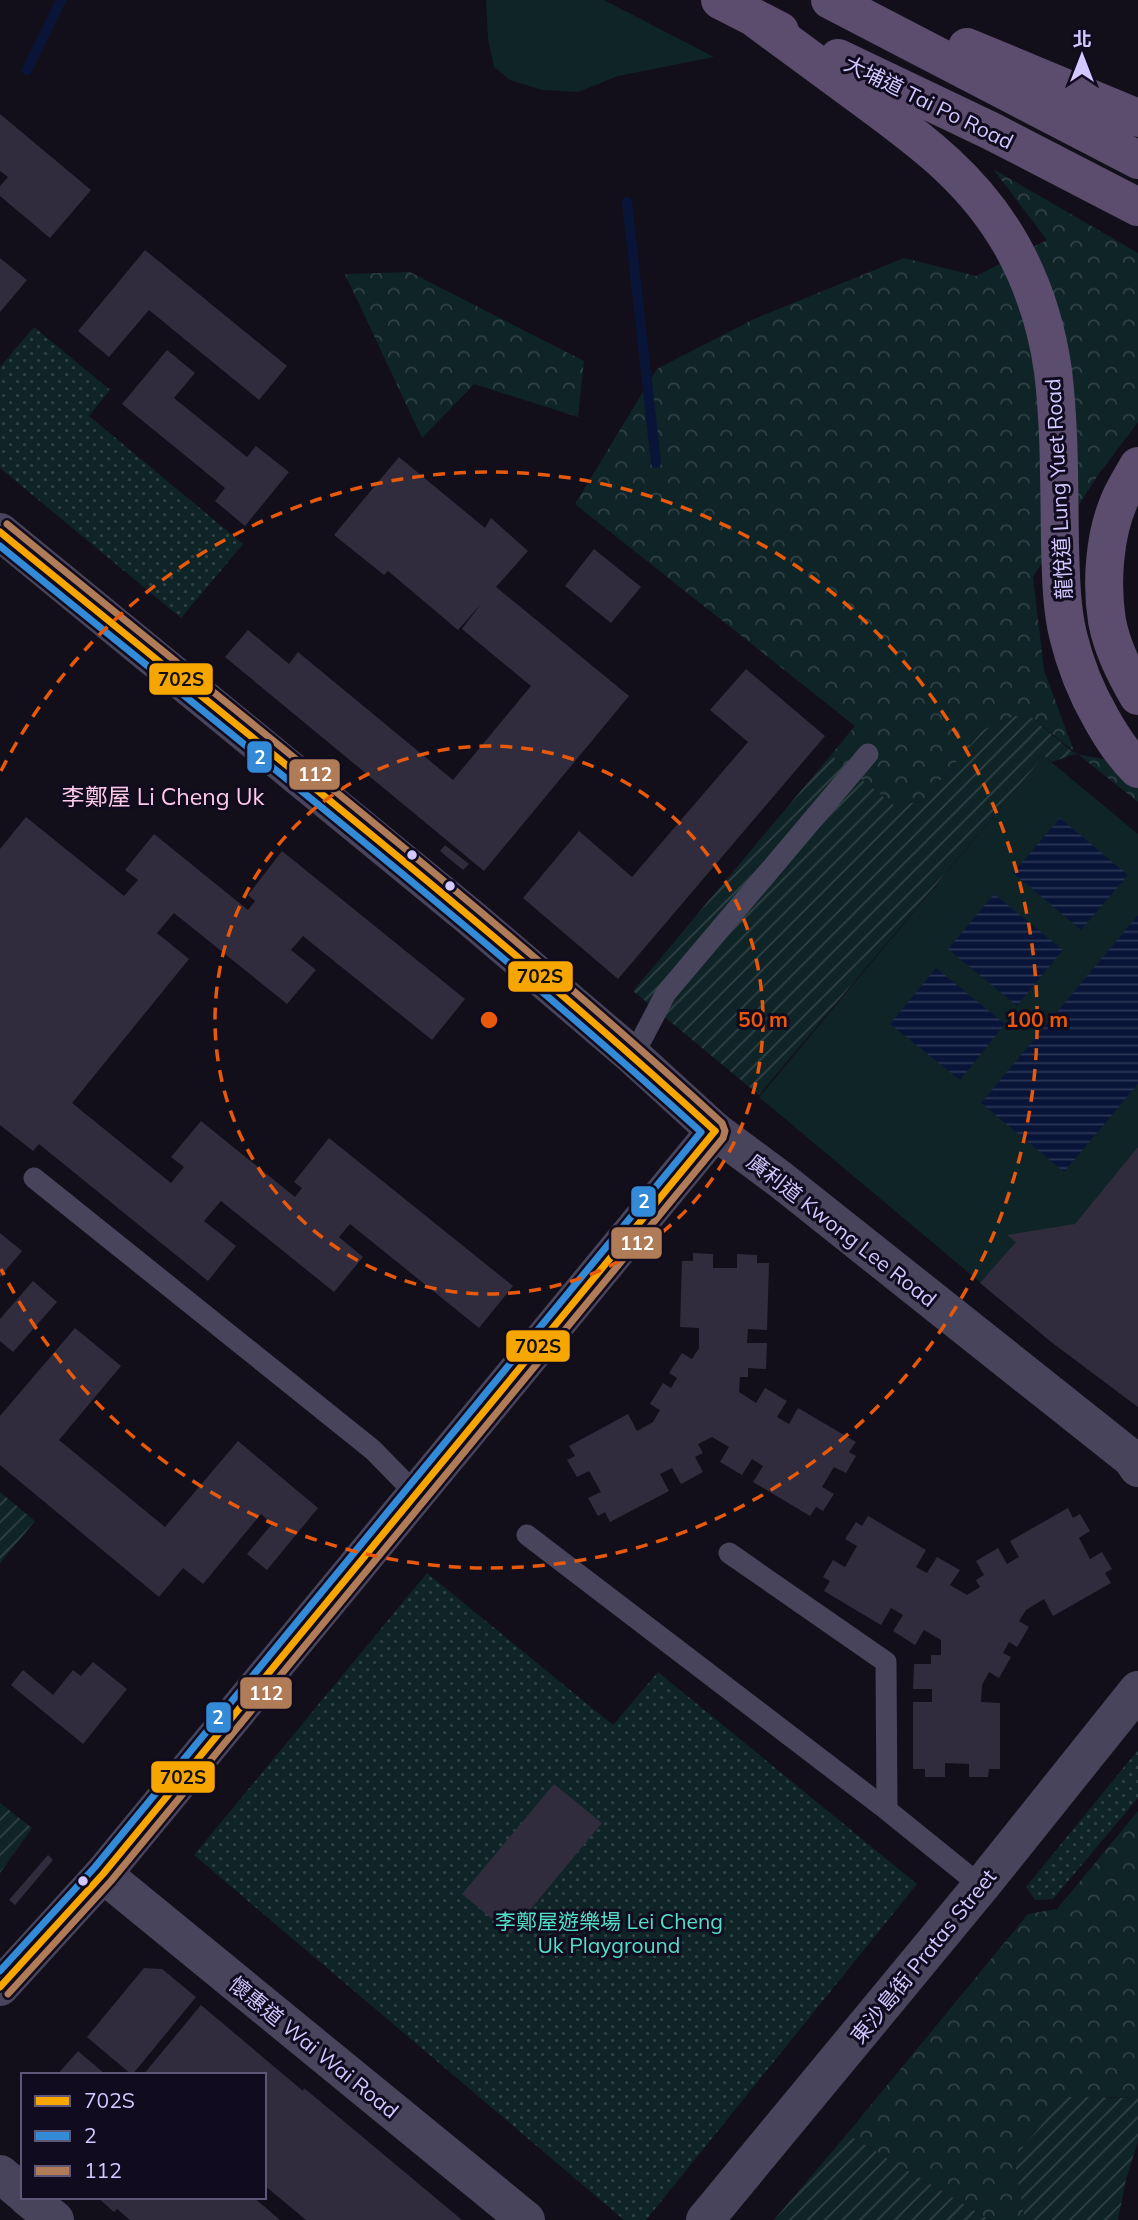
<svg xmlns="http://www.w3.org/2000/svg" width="1138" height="2220" font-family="Mulish,'Noto Sans TC',sans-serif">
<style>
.grass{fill:#0f2426}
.forest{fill:url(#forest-crowns)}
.park{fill:url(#park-dots)}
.garden{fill:url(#garden-furrows)}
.water{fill:url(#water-rules)}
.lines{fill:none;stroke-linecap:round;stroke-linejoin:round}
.stream{stroke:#091538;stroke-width:10}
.building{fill:#302c3d}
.lane{stroke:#47445b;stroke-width:21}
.street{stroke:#47445b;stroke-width:38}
.primary{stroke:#5c4c6d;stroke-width:38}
.bus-1-casing{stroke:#100b1e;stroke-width:12}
.bus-2-casing{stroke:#100b1e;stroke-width:12}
.bus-3-casing{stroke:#100b1e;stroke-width:12}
.bus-1{stroke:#f7a600;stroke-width:7}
.bus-2{stroke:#338bd7;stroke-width:7}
.bus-3{stroke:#b07c57;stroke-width:7}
.ring{fill:none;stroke:#e8590c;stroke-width:3.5;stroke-dasharray:12 9}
.bus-dot{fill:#d3c8ff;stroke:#100b1e;stroke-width:2.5}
.labels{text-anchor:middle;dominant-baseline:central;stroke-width:6;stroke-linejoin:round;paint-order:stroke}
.street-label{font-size:21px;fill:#d3c8ff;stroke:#100b1e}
.park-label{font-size:21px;fill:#53e0c8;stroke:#100b1e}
.neighbourhood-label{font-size:23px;fill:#ffcae8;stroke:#100b1e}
.centre{fill:#e8590c;stroke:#100b1e;stroke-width:3.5}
.ring-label{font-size:21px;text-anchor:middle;font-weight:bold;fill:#e8590c;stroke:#100b1e;stroke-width:6;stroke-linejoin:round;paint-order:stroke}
.line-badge{stroke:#100b1e;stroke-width:2.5}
.badge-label{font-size:19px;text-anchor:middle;font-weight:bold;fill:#fff}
.pale-badge-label{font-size:19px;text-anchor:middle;font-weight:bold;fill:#111}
</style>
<defs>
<pattern id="forest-crowns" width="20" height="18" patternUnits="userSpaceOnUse" patternTransform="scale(1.75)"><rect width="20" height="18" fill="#0f2426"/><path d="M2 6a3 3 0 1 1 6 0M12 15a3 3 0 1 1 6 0" fill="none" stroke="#314247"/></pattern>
<pattern id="park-dots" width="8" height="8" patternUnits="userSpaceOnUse" patternTransform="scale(1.75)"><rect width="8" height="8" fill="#0f2426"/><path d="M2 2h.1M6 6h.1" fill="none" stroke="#314247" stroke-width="1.8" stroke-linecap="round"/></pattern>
<pattern id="garden-furrows" width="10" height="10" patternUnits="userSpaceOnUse" patternTransform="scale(1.75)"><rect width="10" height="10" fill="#0f2426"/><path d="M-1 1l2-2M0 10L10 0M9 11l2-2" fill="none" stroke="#314247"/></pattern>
<pattern id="water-rules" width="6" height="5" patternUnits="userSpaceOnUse" patternTransform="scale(1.75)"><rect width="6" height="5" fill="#091538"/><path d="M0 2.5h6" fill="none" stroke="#2c3656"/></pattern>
</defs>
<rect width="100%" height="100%" fill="#120f1a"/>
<!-- grass -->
<g class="grass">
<path d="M486 0H604L714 57 618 76 578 92 542 90 510 80 494 67 488 39Z"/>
<path d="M1044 756 1138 834V1407L1050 1341 759 1097Z"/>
</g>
<!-- forest -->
<g class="forest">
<path d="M993 169 1138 253V422L1098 475 1033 577 1044 670 1075 754 1138 765V802L1031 717 983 730 923 801 895 806 831 755 855 726 575 504 657 369 754 319 904 258 976 276 1047 240Z"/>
<path d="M410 272 584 361 578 417 474 384 422 438 345 274Z"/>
<path d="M1138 1811V2098L1105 2097 1014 2158 1025 2220H990L847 2134 1028 1914 1057 1909Z"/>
</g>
<!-- park -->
<g class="park">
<path d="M34 327 110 390 89 416 243 544 181 618 0 468V367Z"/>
<path d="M427 1573 613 1725 658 1672 917 1884 646 2220H624L194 1855Z"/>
<path d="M1138 1750V1798L1053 1899 1035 1900 1026 1887Z"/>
</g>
<!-- garden -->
<g class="garden">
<path d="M1014 716 1031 717 1075 754 1052 762 1044 756 759 1095 633 991 831 755 895 806 923 801 983 730Z"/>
<path d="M0 1492 35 1521 0 1563Z"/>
<path d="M0 1803 32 1828 0 1873Z"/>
<path d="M1065 2097 1138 2098V2141L1126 2179 1118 2220H1025L1014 2158Z"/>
<path d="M847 2134 990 2220H774Z"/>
</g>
<!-- water -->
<g class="water">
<path d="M1060 818 1128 875 1081 930 1013 873Z"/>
<path d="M994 894 1063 950 1017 1006 948 949Z"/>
<path d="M1138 915V1084L1064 1172 981 1103Z"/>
<path d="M936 968 1005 1024 960 1080 890 1024Z"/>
</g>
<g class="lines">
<!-- stream -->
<g class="stream">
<path d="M27 70 61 0"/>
<path d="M627 202 656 463"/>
</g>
</g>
<!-- building -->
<g class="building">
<path d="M0 114 91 190 50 238 0 196V186L8 177 0 171Z"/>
<path d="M145 250 287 366 259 400 149 310 109 357 78 331Z"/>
<path d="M0 258 27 280 0 312Z"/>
<path d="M167 350 195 373 174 398 247 457 256 446 289 472 245 526 215 501 225 488 122 404Z"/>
<path d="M399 457 485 528 491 518 528 551 496 587 629 696 484 871 225 657 248 630 289 664 298 652 453 780 531 686 462 629 481 604 458 630 388 571 384 575 334 535Z"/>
<path d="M594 549 641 587 611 623 565 586Z"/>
<path d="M746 669 825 736 618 979 523 898 579 831 632 877 748 742 710 710Z"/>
<path d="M26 817 124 896 138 880 125 870 154 834 248 910 255 901 248 895 282 851 465 999 432 1040 303 936 291 950 316 970 287 1004 174 913 157 933 189 959 72 1103 171 1183 184 1167 171 1157 201 1121 295 1197 302 1188 294 1182 329 1138 513 1286 479 1328 350 1224 339 1237 363 1257 334 1292 221 1201 204 1221 236 1246 208 1281 39 1144 33 1151 0 1125V849Z"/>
<path d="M445 845 469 864 463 870 440 851Z"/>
<path d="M1138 1147V1407L1050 1341 980 1283 1016 1242 1007 1235 1075 1224Z"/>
<path d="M0 1233 22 1251 0 1277Z"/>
<path d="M693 1253 713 1254V1268H737V1254L757 1255V1263H769L767 1330 748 1329 747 1343H767L766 1369 748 1368V1377H740L739 1392 756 1403 765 1388 787 1401 777 1417 789 1424 798 1408 856 1442 849 1452 856 1456 846 1473 834 1467 822 1487 834 1494 823 1511 816 1507 810 1516 753 1482 763 1466 752 1459 742 1475 720 1462 729 1447 712 1437 698 1444 703 1453 695 1457 703 1472 681 1484 672 1468 660 1474 669 1491 610 1522 605 1512 598 1516 588 1498 601 1492 589 1471 577 1477 567 1460 575 1456 569 1446 628 1414 637 1431 653 1422 660 1410 650 1404 663 1383 671 1388 677 1378 669 1373 682 1353 692 1359 699 1348V1328L680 1327 682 1261H693Z"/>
<path d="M33 1281 57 1302 13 1352 0 1341V1319Z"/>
<path d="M75 1328 121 1366 59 1440 165 1527 238 1441 318 1508 267 1570 247 1554 272 1524 261 1514 203 1584 183 1568 159 1597 0 1465V1416Z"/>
<path d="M1068 1508 1073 1518 1080 1514 1090 1531 1079 1538 1090 1559 1102 1552 1112 1569 1105 1573 1111 1583 1053 1616 1044 1599 1026 1610 1019 1621 1029 1627 1017 1647 1009 1642 1003 1653 1011 1657 999 1678 989 1672 982 1685 981 1702 1000 1703V1769H989L988 1777H969V1764L945 1763V1777H925V1769H913V1702H932V1689H913L914 1664H931V1655H941V1640L924 1630 915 1645 893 1631 903 1615 891 1608 881 1625 824 1591 830 1581 823 1577 833 1560 845 1567 857 1546 845 1539 856 1522 862 1526 868 1516 926 1550 916 1567 927 1573 937 1557 960 1570 950 1585 967 1595 980 1587 976 1580 984 1575 976 1561 998 1548 1007 1564 1019 1557 1010 1541Z"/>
<path d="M93 1662 127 1689 83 1744 11 1685 23 1670 53 1695 73 1670 81 1676Z"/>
<path d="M554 1784 602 1823 510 1934 462 1894Z"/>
<path d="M48 1855 53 1860 15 1905 9 1900Z"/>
<path d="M144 1968 162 1969 196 1997 132 2075 87 2037Z"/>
<path d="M201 2005 303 2091 304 2088 462 2220H306L264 2185V2075H143Z"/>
<path d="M78 2051 106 2075H57Z"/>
<path d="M97 2197H253L280 2220H130L117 2209 114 2212Z"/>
</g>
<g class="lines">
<!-- lane -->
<g class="lane">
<path d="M633 1056 666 993 868 754"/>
<path d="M34 1178 373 1450 416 1494"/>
<path d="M527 1535 887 1810 981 1886"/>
<path d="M729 1553 886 1662 887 1810"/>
</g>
<!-- street -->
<g class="street">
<path d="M0 532 471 918 633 1056 715 1131 781 1180 1132 1459 1138 1468"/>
<path d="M103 1874 526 2220"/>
<path d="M0 1987 103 1874 715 1131"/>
<path d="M0 2174 23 2193"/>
<path d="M27 2197 55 2220"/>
<path d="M705 2220 981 1886 1138 1690"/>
</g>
<!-- primary -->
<g class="primary">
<path d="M720 0 780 31"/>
<path d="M830 0 1138 160"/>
<path d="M757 20C792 46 828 72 863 98 923 142 975 180 1012 246 1033 284 1047 328 1053 371 1060 428 1059 488 1060 545 1061 575 1061 605 1068 635 1075 664 1086 692 1101 718 1111 736 1123 755 1138 769"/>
<path d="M967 47 1138 118"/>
<path d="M838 58 991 131 1138 207"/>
<path d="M1138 466C1132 477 1125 488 1120 499 1104 535 1101 583 1107 621 1112 648 1125 673 1138 696"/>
</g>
<!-- bus-1 casing -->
<g class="bus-1-casing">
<g id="bus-1">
<path d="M0 532C240 729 486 921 715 1131"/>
<path d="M0 1987 103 1874 715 1131"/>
</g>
</g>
<!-- bus-2 casing -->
<g class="bus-2-casing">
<path id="bus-2" d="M0 546C235 738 476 927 701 1132L95 1867 0 1971"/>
</g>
<!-- bus-3 casing -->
<g class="bus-3-casing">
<path id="bus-3" d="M7 524C247 721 493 913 722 1123L725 1131 723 1138 111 1881 8 1994"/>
</g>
<!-- bus-1 -->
<use href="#bus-1" class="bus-1"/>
<!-- bus-2 -->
<use href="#bus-2" class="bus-2"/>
<!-- bus-3 -->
<use href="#bus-3" class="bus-3"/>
</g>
<!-- distance rings -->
<g class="ring">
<circle cx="489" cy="1020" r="274"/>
<path d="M1 771A548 548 0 1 1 1 1269"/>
</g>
<!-- markers -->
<g class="bus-dot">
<circle cx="412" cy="855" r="6"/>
<circle cx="450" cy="886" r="6"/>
<circle cx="83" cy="1881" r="6"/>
</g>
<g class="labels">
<!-- street labels -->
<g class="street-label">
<text transform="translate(929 102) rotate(26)">大埔道 Tai Po Road</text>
<text transform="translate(1058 489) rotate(-93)">龍悅道 Lung Yuet Road</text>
<text transform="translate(842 1230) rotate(38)">廣利道 Kwong Lee Road</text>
<text transform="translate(923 1956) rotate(-51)">東沙島街 Pratas Street</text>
<text transform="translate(314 2047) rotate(39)">懷惠道 Wai Wai Road</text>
</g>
<!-- park labels -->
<g class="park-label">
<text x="609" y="1921">李鄭屋遊樂場 Lei Cheng<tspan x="609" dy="24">Uk Playground</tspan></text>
</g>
<!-- neighbourhood labels -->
<g class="neighbourhood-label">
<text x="163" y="796">李鄭屋 Li Cheng Uk</text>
</g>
</g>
<circle cx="489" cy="1020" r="10" class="centre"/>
<g class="ring-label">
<text x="763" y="1027">50 m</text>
<text x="1037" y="1027">100 m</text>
</g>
<g class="line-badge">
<rect x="148" y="662" width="66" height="34" rx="7" fill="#f7a600"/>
<rect x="246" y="740" width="27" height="34" rx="7" fill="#338bd7"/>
<rect x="288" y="758" width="53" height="33" rx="7" fill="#b07c57"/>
<rect x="507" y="960" width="67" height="33" rx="7" fill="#f7a600"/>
<rect x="630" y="1185" width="27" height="33" rx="7" fill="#338bd7"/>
<rect x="610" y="1226" width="53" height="34" rx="7" fill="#b07c57"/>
<rect x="505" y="1329" width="66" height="34" rx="7" fill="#f7a600"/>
<rect x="239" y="1676" width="54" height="34" rx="7" fill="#b07c57"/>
<rect x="205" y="1701" width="27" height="33" rx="7" fill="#338bd7"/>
<rect x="150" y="1760" width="66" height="34" rx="7" fill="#f7a600"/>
</g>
<g class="badge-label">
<text x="260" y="764">2</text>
<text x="315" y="781">112</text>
<text x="644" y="1208">2</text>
<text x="637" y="1250">112</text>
<text x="266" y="1700">112</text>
<text x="218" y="1724">2</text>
</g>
<g class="pale-badge-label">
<text x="181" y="686">702S</text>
<text x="540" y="983">702S</text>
<text x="538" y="1353">702S</text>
<text x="183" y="1784">702S</text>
</g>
<!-- legend -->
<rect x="21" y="2073" width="245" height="126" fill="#100b1e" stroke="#5e5778" stroke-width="2"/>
<rect x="35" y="2096" width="35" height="10" fill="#f7a600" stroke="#5e5778" stroke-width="2"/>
<text x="84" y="2108" font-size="21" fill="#d3c8ff">702S</text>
<rect x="35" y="2131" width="35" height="10" fill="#338bd7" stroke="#5e5778" stroke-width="2"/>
<text x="84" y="2143" font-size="21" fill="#d3c8ff">2</text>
<rect x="35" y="2166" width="35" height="10" fill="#b07c57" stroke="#5e5778" stroke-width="2"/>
<text x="84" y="2178" font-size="21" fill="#d3c8ff">112</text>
<!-- north arrow -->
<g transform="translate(1082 56)" stroke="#100b1e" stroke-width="5" paint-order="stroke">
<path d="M0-5L12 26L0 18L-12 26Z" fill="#d3c8ff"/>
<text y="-10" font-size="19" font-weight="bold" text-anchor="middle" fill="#d3c8ff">北</text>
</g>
</svg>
